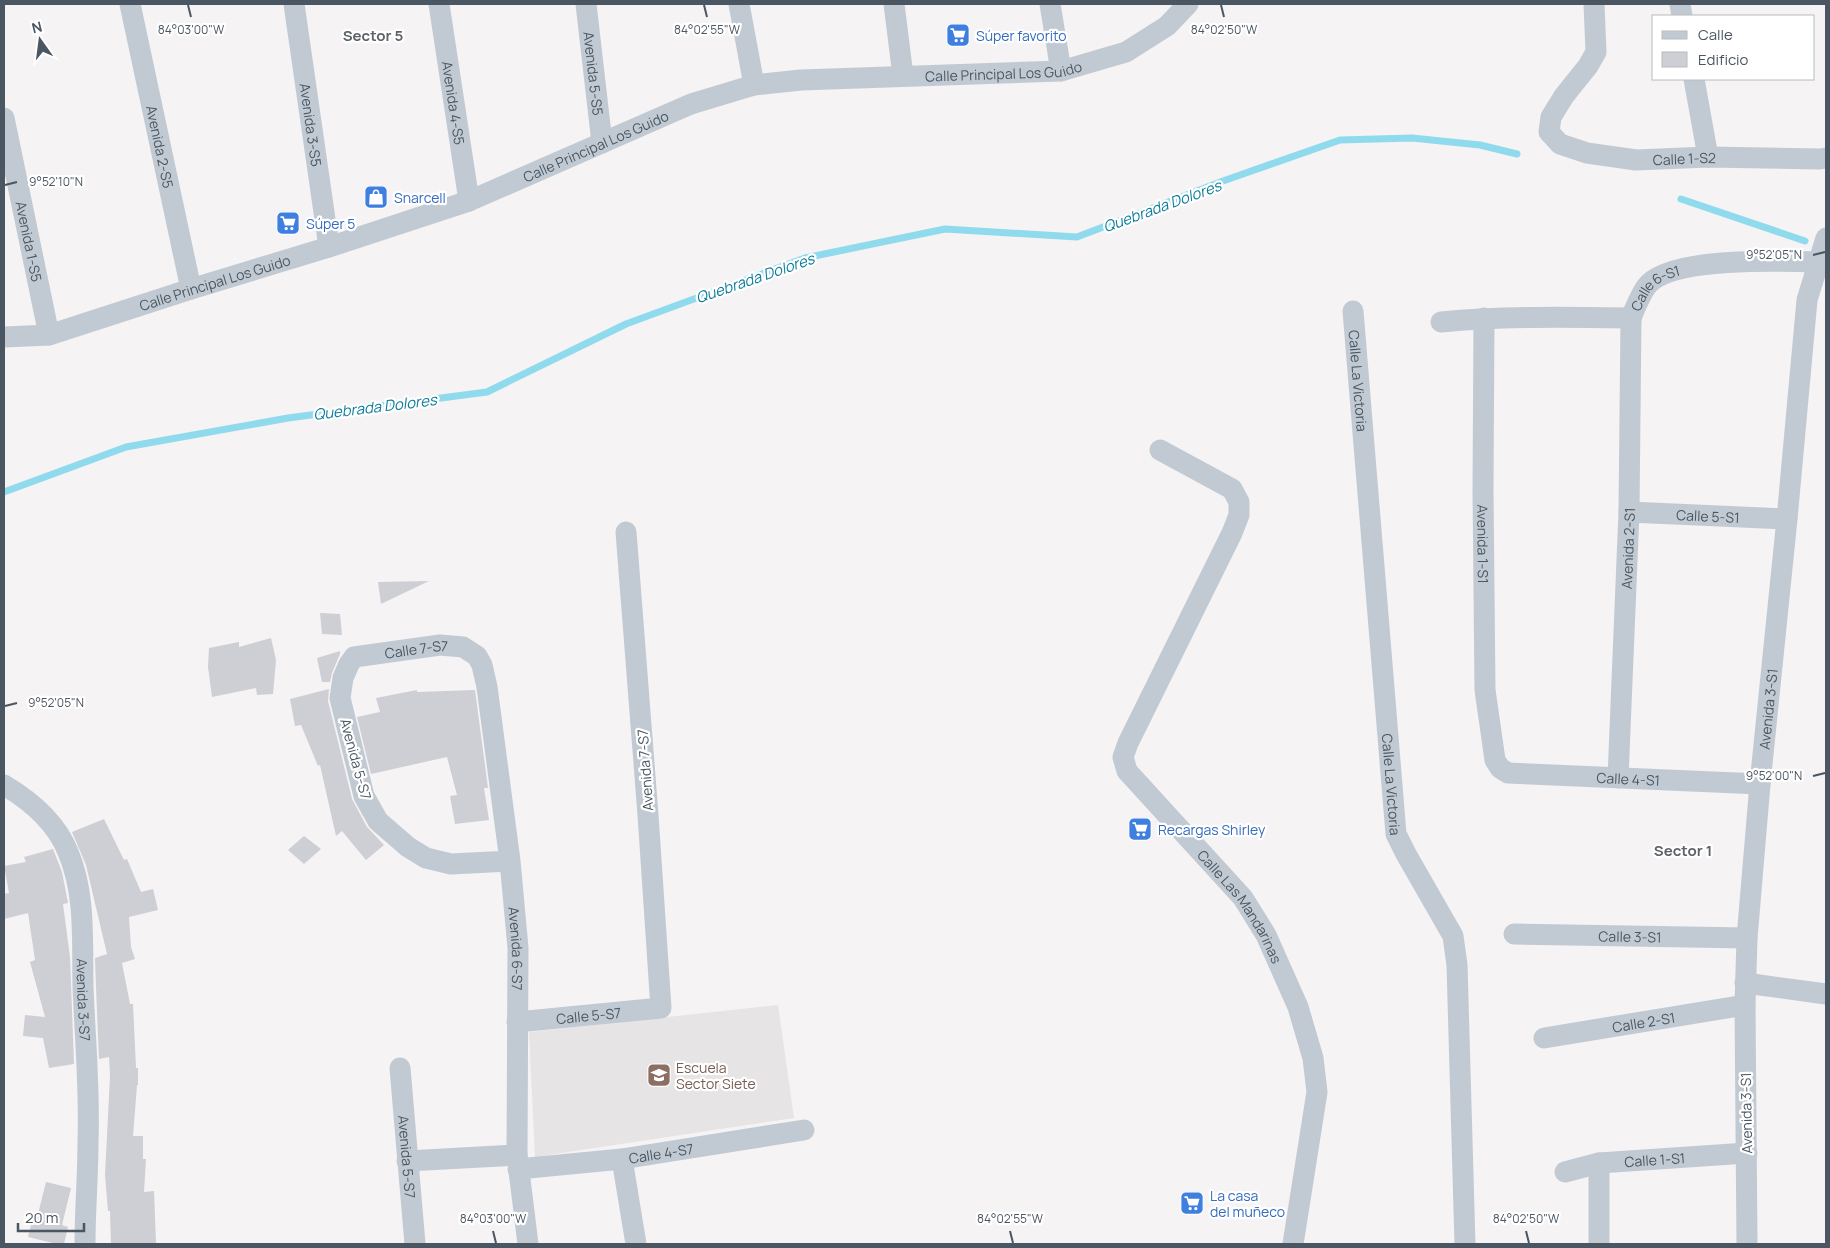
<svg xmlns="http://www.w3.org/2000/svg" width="1830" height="1248" font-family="Manrope,sans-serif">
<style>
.education{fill:#e6e4e5}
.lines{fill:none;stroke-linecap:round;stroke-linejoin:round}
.stream{stroke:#90daee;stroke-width:7}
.building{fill:#cdcfd5}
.minor{stroke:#c1cad2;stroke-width:21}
.ticks{fill:none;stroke:#4a5661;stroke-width:2}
.labels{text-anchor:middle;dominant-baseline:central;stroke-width:4.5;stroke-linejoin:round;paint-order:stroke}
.shop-label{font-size:14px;fill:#366cbe;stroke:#fff;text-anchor:start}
.street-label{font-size:14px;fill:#4a5661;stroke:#fff}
.education-label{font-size:14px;fill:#785e54;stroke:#fff;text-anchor:start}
.neighbourhood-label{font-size:15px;font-weight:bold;fill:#5f6368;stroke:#fff}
.water-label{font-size:15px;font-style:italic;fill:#0c7c9b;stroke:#fff}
.ticks-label{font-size:12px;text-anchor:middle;fill:#4a5661;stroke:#fff;stroke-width:4.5;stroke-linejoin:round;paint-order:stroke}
</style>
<rect width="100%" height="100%" fill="#f5f3f3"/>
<!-- education -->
<path class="education" d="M778 1005 794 1118 535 1157 529 1032Z"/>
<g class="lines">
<!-- stream -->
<g class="stream">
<path d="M1681 199 1805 241"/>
<path d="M4 492 126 447 288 418 487 392 626 324 805 258 945 229 1077 237 1223 181 1340 140 1412 138 1480 145 1517 154"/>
</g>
</g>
<!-- building -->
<g class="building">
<path d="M429 581 381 604 378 582Z"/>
<path d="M320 613 340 614 342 635 322 634Z"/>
<path d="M271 638 276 660 273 694 257 695 256 688 212 697 208 667 209 648 239 642V647Z"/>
<path d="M340 651V654L332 673 330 682H322L317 658Z"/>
<path d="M329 689 328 701 352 799 367 827 384 845 366 860 342 831 336 836 320 765 318 766 301 725 295 726 290 699Z"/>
<path d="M417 690V692L475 690 488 788H484L489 820 455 824 450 796 457 795 447 757 371 774 357 717 380 712 376 698Z"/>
<path d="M104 819 124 860 127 859 141 892 153 889 158 910 129 917 131 947 135 959 122 963 130 1004H133L136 1068H138V1085H137L133 1136H143V1159H146L144 1192 154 1191 156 1243 111 1244 110 1211H108L105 1175 110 1076 109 1057 99 1059 96 987 95 958 107 954 86 865 72 832Z"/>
<path d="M304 836 321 849 304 864 288 850Z"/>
<path d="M53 849 62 872 68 903 63 904 70 957 74 1064 49 1068 43 1038 23 1036 25 1015 45 1017 30 962 35 960 28 913 4 919V894L9 893 4 866 26 862 24 857Z"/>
<path d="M46 1182 71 1188 62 1225 68 1227 64 1244H57L28 1237 33 1217 37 1218Z"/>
</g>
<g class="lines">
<!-- minor -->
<g class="minor">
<path id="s1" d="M130 4 191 289"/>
<path id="s2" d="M294 4 329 247"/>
<path id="s3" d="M439 4 469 201"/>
<path id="s4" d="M586 4 602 143"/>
<path d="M739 4 754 85"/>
<path d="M894 4 903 76"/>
<path d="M1050 4 1061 71"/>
<path id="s5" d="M1594 4 1596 52 1588 66 1564 96 1551 117 1549 132 1560 144 1587 153 1636 160 1708 157 1820 159 1826 158"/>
<path d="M1680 4 1682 16"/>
<path d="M1694 79 1708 157"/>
<path id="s6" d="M4 118 49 335"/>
<path id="s7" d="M1353 311 1396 834 1406 854 1453 936 1457 965 1465 1244"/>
<path id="s8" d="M1484 318 1483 490 1485 690 1495 760 1500 768 1508 773 1760 784"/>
<path id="s9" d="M1441 322C1504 316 1567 317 1631 318 1635 308 1640 296 1646 287 1668 256 1782 261 1819 262L1826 265"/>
<path id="s10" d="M4 337 49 335 191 289 329 247 469 201 691 104 754 85 801 80 1061 71 1126 52 1167 26 1188 4"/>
<path id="s11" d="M1160 450 1232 489 1239 502V515L1232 533 1128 743 1123 757 1127 771 1243 898 1266 935 1298 1007 1313 1058 1317 1092 1293 1244"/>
<path id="s12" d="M1629 512 1787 519"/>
<path id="s13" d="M1618 778 1629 512 1631 318"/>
<path id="s14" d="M4 785C31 801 56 822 68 852 86 894 82 942 83 987 85 1038 90 1090 88 1142 88 1176 85 1210 85 1244"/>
<path id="s15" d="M510 861 451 864 426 858 408 847 378 821 364 796 340 698 343 678 349 664 354 657 440 645 463 647 477 656 482 665 487 687 510 861 518 948 517 1155 528 1244"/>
<path id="s16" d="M1514 934 1747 938"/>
<path d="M1745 983 1826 994"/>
<path id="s17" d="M517 1022 661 1008 648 815 626 532"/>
<path id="s18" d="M1544 1038 1745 1005"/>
<path id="s19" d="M400 1068 415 1244"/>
<path d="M622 1159 636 1244"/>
<path d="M407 1161 517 1155"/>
<path id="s20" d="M518 1169 622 1159 804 1130"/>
<path id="s21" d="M1565 1172 1599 1163 1747 1153"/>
<path d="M1599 1244V1163"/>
<path id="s22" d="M1747 1244 1745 1005 1747 938 1760 784 1787 519 1807 300 1826 238"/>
</g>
</g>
<!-- ticks -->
<path class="ticks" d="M188 5 191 17M704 5 707 17M1221 5 1224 17M5 185 17 182M1813 255 1825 252M5 706 17 703M1813 776 1825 773M493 1231 496 1243M1010 1231 1013 1243M1526 1231 1529 1243"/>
<!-- icons -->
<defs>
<g id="supermarket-square" transform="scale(1.25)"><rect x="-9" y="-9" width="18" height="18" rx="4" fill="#3f7fe0" stroke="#fff"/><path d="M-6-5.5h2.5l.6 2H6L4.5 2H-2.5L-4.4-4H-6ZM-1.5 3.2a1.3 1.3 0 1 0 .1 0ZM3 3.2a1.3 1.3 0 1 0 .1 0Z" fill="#fff"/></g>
<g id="shop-square" transform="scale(1.25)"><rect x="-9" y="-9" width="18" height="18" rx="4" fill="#3f7fe0" stroke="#fff"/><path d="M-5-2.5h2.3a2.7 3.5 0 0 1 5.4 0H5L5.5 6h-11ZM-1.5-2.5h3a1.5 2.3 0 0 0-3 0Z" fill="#fff"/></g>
<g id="school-square" transform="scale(1.25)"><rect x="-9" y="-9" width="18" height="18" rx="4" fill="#8d6e63" stroke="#fff"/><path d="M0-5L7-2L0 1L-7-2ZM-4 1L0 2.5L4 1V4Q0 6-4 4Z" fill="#fff"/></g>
</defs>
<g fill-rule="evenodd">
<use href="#supermarket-square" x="958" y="35"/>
<use href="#shop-square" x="376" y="197"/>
<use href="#supermarket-square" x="288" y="223"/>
<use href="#supermarket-square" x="1140" y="829"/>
<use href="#school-square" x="659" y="1075"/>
<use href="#supermarket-square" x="1192" y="1203"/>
</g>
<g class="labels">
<!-- shop labels -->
<g class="shop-label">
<text x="976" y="35">Súper favorito</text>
<text x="394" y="197">Snarcell</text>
<text x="306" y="223">Súper 5</text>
<text x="1158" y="829">Recargas Shirley</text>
<text x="1210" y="1195">La casa<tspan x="1210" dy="16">del muñeco</tspan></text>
</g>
<!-- street labels -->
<g class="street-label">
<text stroke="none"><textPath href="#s10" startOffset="1044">Calle Principal Los Guido</textPath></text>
<text stroke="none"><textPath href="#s4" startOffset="70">Avenida 5-S5</textPath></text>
<text stroke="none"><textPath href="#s3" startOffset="100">Avenida 4-S5</textPath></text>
<text stroke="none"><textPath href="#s2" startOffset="122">Avenida 3-S5</textPath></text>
<text stroke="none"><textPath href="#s10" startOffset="624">Calle Principal Los Guido</textPath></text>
<text stroke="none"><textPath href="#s1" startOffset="146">Avenida 2-S5</textPath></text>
<text stroke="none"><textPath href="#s5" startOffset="285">Calle 1-S2</textPath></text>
<text stroke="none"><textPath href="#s6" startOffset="126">Avenida 1-S5</textPath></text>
<text stroke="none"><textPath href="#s10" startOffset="219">Calle Principal Los Guido</textPath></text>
<text stroke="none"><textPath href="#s9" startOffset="231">Calle 6-S1</textPath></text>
<text stroke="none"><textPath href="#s7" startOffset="70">Calle La Victoria</textPath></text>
<text stroke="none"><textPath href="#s12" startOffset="79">Calle 5-S1</textPath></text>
<text stroke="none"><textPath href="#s8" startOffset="226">Avenida 1-S1</textPath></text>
<text stroke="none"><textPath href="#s13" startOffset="230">Avenida 2-S1</textPath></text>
<text stroke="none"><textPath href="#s15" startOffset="382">Calle 7-S7</textPath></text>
<text stroke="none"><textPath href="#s22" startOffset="536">Avenida 3-S1</textPath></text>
<text transform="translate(356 759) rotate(75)">Avenida 5-S7</text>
<text transform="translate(645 770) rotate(-94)">Avenida 7-S7</text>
<text stroke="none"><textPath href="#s8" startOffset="582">Calle 4-S1</textPath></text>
<text stroke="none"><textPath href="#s7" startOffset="475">Calle La Victoria</textPath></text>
<text stroke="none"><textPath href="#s11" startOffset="570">Calle Las Mandarinas</textPath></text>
<text stroke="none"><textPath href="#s16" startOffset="116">Calle 3-S1</textPath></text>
<text stroke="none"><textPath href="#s15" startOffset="742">Avenida 6-S7</textPath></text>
<text stroke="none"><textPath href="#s14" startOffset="244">Avenida 3-S7</textPath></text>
<text stroke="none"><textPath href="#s17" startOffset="72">Calle 5-S7</textPath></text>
<text stroke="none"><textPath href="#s18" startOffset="101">Calle 2-S1</textPath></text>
<text transform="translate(1746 1113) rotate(-91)">Avenida 3-S1</text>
<text stroke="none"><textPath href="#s20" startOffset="144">Calle 4-S7</textPath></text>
<text stroke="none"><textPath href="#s19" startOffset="89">Avenida 5-S7</textPath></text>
<text stroke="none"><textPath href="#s21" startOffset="91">Calle 1-S1</textPath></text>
</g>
<!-- education labels -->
<g class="education-label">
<text x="676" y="1067">Escuela<tspan x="676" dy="16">Sector Siete</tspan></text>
</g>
<!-- neighbourhood labels -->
<g class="neighbourhood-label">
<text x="373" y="35">Sector 5</text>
<text x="1683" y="850">Sector 1</text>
</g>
<!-- water labels -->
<g class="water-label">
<text transform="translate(1162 206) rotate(-20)">Quebrada Dolores</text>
<text transform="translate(755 278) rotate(-19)">Quebrada Dolores</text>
<text transform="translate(375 407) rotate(-7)">Quebrada Dolores</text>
</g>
</g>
<g class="ticks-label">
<text x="191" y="34">84°03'00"W</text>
<text x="707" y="34">84°02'55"W</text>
<text x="1224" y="34">84°02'50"W</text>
<text x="56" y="186">9°52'10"N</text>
<text x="1774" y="259">9°52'05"N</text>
<text x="56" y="707">9°52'05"N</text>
<text x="1774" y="780">9°52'00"N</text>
<text x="493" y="1223">84°03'00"W</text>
<text x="1010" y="1223">84°02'55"W</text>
<text x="1526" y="1223">84°02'50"W</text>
</g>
<!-- border -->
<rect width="1830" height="1248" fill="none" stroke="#4a5661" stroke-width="10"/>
<!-- legend -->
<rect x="1652" y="15" width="162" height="65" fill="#ffffff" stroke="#b7bbc0"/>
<rect x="1662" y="31" width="25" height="8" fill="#c1cad2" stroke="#b7bbc0"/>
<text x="1698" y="40" font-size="15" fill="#4a5661">Calle</text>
<rect x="1662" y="52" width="25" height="15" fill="#cdcfd5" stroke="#b7bbc0"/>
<text x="1698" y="65" font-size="15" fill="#4a5661">Edificio</text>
<!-- north arrow -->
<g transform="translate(40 40) rotate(346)" stroke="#ffffff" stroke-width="4" paint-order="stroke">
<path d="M0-4L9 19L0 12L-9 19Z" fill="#4a5661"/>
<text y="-8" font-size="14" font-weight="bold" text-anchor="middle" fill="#4a5661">N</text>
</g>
<!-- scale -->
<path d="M18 1223v8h66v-8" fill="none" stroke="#4a5661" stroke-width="2.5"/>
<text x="25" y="1223" font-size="15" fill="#4a5661" stroke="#ffffff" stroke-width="4" paint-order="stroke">20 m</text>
</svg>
